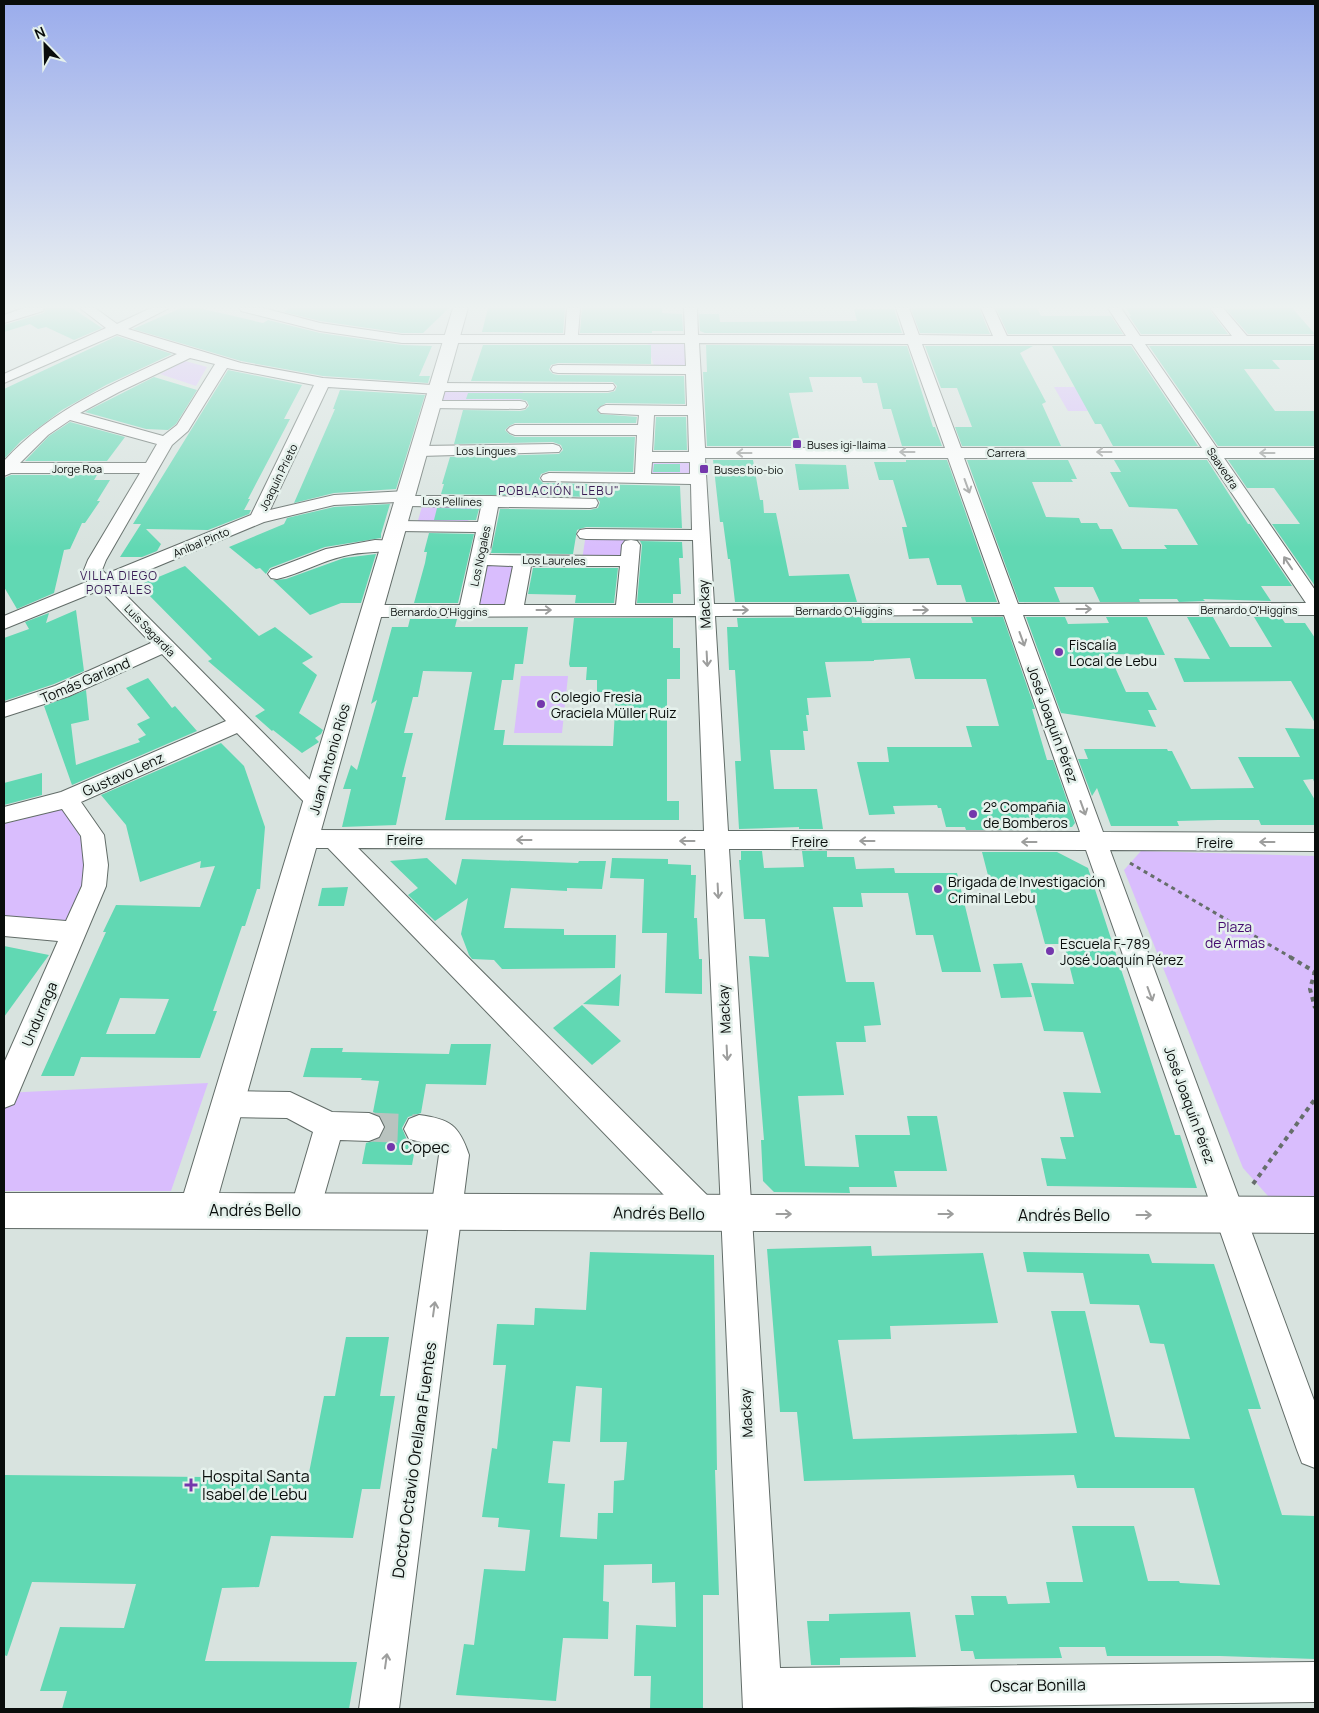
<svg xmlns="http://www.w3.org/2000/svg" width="1319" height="1713" font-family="Manrope,sans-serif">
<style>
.green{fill:#d9bdfd}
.building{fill:#61d8b3;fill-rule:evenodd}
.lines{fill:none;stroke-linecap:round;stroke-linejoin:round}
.minor-tunnel{stroke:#b9c3bf;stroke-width:29;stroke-dasharray:29 14;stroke-linecap:butt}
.minor-casing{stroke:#626c68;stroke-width:2}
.major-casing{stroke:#626c68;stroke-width:2}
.path-far1{stroke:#666e6b;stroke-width:3;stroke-dasharray:4 4;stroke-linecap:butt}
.path{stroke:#666e6b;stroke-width:4;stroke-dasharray:4.5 4.5;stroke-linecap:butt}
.minor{fill:#fff;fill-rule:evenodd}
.major{fill:#fff;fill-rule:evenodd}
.oneway{stroke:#9d9e9d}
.poi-dot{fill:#7437ac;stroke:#e5f1ec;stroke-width:2}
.labels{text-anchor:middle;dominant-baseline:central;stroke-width:5;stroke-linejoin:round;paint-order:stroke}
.far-poi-label{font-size:11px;fill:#090d0b;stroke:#e5f1ec;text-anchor:start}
.far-street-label{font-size:11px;fill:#090d0b;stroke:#e5f1ec}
.far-neighbourhood-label{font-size:12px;letter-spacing:1px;fill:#391d55;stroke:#e5f1ec}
.street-label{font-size:14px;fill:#090d0b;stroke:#e5f1ec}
.poi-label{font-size:14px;fill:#090d0b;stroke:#e5f1ec;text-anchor:start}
.park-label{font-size:14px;fill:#440b6e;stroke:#e5f1ec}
.near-poi-label{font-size:16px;fill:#090d0b;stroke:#e5f1ec;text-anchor:start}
.near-street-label{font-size:16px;fill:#090d0b;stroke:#e5f1ec}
</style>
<rect width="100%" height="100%" fill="#d8e3df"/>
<!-- green -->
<g class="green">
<path d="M646 339H692L693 370 655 369Z"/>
<path d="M185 361 207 367 196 386 160 374Z"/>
<path d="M438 387H524L520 405H433Z"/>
<path d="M1054 387H1079L1093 411H1068Z"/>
<path d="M644 457H697L698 479 643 478Z"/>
<path d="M423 503 473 504 467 525 417 524Z"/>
<path d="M586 534H632L629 561 582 560Z"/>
<path d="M479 560H523L514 610 468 611Z"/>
<path d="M521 676H568L562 733H514Z"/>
<path d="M62 809 86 845 85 899 61 928 4 922V824Z"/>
<path d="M1141 851 1315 856V1196H1268L1243 1168 1124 870Z"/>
<path d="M208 1083 171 1191H4V1093Z"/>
</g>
<!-- building -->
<g class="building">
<path d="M46 308H72L102 328 74 340 46 327 38 329 30 324 4 332V325L44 313Z"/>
<path d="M181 308H199L263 323 268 320 320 333 402 345 432 346 419 376H430L428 383 323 376 241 361 133 329Z"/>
<path d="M290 308H449L423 333H402L320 321 284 312Z"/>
<path d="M488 308H565L563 333 482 332Z"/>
<path d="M582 308H662V313L682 314 683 331H652V333H580Z"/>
<path d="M915 308H979L990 334 920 333 911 309Z"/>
<path d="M996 308H1037L1041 316H1111L1123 334H1008Z"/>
<path d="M1126 308H1208L1228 334H1141L1129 316H1131Z"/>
<path d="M1268 308H1292L1315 334H1248L1226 309Z"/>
<path d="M854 309H894L902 333H705L700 331 699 314H719L720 322 857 321Z"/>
<path d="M117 336 172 354 106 385 62 410 21 441 4 459V389Z"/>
<path d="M483 345H651V364L558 363 551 365 549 370 553 374 558 375 684 376 685 404 606 403 597 409 600 414 637 417 636 423H515L509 426 505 430 509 434 515 437H635L633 472 549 471 541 474 539 479 543 483 680 486 682 528 586 527 577 530 573 554 491 553 500 509 590 510 598 508 600 502 596 497 441 494 444 484H442L450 457 559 454 563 450 561 445 553 442 454 444 463 410 520 411 525 410 529 406 527 401 520 399H466L468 393H608L615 391 617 386 613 382 471 381Z"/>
<path d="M706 345 907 346 933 427H935L942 446H902L891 409H883L877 383H863L861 377H809L813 392 789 393 801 446H707L703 372H707Z"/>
<path d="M925 346H1033L1020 353 1046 402 1042 404 1061 446H962L955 427H972L957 388H941Z"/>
<path d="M1052 346H1131L1198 446H1113L1101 424H1095Z"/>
<path d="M1149 346H1315V360H1272L1280 369H1244L1275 411H1315V446H1218Z"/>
<path d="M228 370 302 385 284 419H290L248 499H250L244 510H251L249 514 208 530 146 529 161 544 157 551 142 557H120L141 524H133Z"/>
<path d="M154 377 197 390 176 424 168 430 146 429 85 412Z"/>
<path d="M340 390 425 395 396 489 334 493 294 503 335 409H333Z"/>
<path d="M656 417H686L687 450H654Z"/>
<path d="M70 422 125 437 107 461H25L49 436Z"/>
<path d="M713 460H753L760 500H763L764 513H776L789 576 849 574 857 602H735L730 559H728L723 522H720Z"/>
<path d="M906 460H947L997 602H966L961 585H937L929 558 909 559 902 527H907L893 480H879L874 462H906Z"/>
<path d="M967 460H1068L1077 479H1071L1073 482H1032L1046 517 1079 518 1081 523H1097L1100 529H1112L1122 549H1167L1164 545H1198L1177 509 1129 507 1110 472H1121L1114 460H1207L1248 524H1250L1292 586H1261L1271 601 1203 599 1205 601 1179 602 1177 599H1139L1140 602H1100L1093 587H1054L1060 602H1019Z"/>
<path d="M1228 460H1315V586L1272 524H1300L1274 488H1247Z"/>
<path d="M654 464H680V472H653Z"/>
<path d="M795 464 846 465 849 489 799 490Z"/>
<path d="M11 475H97L94 480H110L97 501H100L85 523H82L70 549 64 550 54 593 17 609 4 587V478Z"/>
<path d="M390 504 381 534V538L325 547 270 568 266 574 260 568 256 569 229 547 284 524 287 518 334 507Z"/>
<path d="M437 508 479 509 476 520H434Z"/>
<path d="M429 533 474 534 458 603H414L425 563 427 552H424Z"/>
<path d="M640 541 682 542 683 558H679L681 594H673V603H637L642 545Z"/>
<path d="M376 554 361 603H341L310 615 273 580 286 579 344 558Z"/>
<path d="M185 566 259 636 275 627 313 657 302 663 317 675 299 713 323 730 321 734 315 738 319 742 302 753 273 730 272 731 255 716 265 710 208 661 212 659 139 585Z"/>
<path d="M533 568H618L614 603H575L576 595 528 594Z"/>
<path d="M76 610 84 671 54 684 4 701V638L29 629 25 622 49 613 46 623Z"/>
<path d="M861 617 862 623H973L971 617H1003L1035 709H1032L1047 760H1053L1075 823 1072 827 1011 828 1015 830H966L965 827H946L941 808H938L937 805 893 806 895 814 869 815 857 762H889L887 747H972L966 726H999L986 679H915L910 658 874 660V661L825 662 831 697 807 698 809 715H806L808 731H803L805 750H770L774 789H817L823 829H799V827L739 829 735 761H741L738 715 735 670H729L727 627H738L737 618Z"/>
<path d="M1026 617H1065L1068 624 1109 623 1106 617H1147L1165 655 1109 654 1126 692H1148L1157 710H1148L1156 727 1061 713Z"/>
<path d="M1187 617H1213L1230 647H1272L1254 617H1281L1285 623H1305L1315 638V723L1291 681 1184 682 1174 658 1210 659Z"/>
<path d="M574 618H673V648H680V679H667V801H679V820H445L472 672 423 671 418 697H413L404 733H413L402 777H406L396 825 342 827 351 789H343L351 765 357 770 377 700 371 704 392 627H408L410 619H457L455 627H528L523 664H515L513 680H502L494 730H505L503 745 613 746 616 692H597V680H586L587 667H570L569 664Z"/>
<path d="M148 678 172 708 175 706 197 731 72 785 44 706 86 690 89 720 71 724 76 765 140 742 138 739 146 735 137 724 150 718 126 688Z"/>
<path d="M1285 728 1315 729V784L1313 779 1303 780 1315 800V825H1261L1259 820H1218L1177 821 1179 826H1111L1097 788 1092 796 1078 759H1088L1084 749H1167L1168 751H1172L1191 789 1254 788 1238 757H1300Z"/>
<path d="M221 743 244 766 265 827 260 889H257L245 926H242L213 1011H217L200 1058 81 1057 74 1076H41L106 932H103L116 905 200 907 215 866 200 868 201 861 140 882 126 825 101 795ZM120 998 169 999 155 1034H106Z"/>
<path d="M42 773V795L4 805V783Z"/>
<path d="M741 851H762L764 868 804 867 802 851H827V857H854L856 869 894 868 895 873H957L981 972H942L933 935H916L908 893H861L863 907H833L846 982H874L881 1025 864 1026 866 1042H836L844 1095 798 1096 805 1166 859 1167 855 1135H910L907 1116H937L947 1171H894L897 1187H849L850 1193 774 1192 763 1181 761 1140H764L749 956 769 957 765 919H744L739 860H741Z"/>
<path d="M982 852H1057L1088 868 1175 1135H1180L1197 1188 1047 1186 1041 1158 1066 1159 1060 1137H1074L1063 1092 1101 1093 1083 1032 1044 1031 1031 983 1074 984 1064 944H1045L1030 888 991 887Z"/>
<path d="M427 858 456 885 462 859 578 863 579 861H606L602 889 567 888V891L511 888 504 928 564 929V935H616L615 968 502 969 494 960 472 959 469 955 461 934 468 898 435 921 408 895 418 888 390 861Z"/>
<path d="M612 858 668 859V864L691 865V875H696L694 918H697L699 959H702V994L665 993 667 933H642L644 879 610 878Z"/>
<path d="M348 887 344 906H318L322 888Z"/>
<path d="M4 946 49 955 4 1017Z"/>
<path d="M1022 963 1032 997 1001 998 993 964Z"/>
<path d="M621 974 619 1006 583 1004Z"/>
<path d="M582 1005 621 1041 592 1065 553 1028Z"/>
<path d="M451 1044H491L486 1085 426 1084 421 1113 408 1117 402 1128 407 1140 416 1143 412 1165 362 1164 366 1143 380 1139 386 1128 381 1116 373 1112 379 1081 361 1080 362 1078 303 1077 311 1048H343L342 1052 449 1054Z"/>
<path d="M871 1246 872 1256 983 1253 998 1323 890 1326 891 1339 838 1340 853 1439 1077 1433 1051 1311H1085L1115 1437 1190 1439 1164 1344 1150 1343 1139 1305 1090 1304 1083 1273 1027 1272 1023 1252 1149 1254 1152 1263 1214 1264 1261 1409H1248L1282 1515 1315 1516V1659L1220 1656H1107L1105 1647H1059L1062 1658 975 1659 973 1651H961L955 1615H974L971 1596H1006L1008 1604 1050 1603 1046 1582H1083L1072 1526H1134L1148 1581H1179L1180 1583 1220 1585 1194 1488H1077L1074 1475 804 1481 797 1412H780L767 1249Z"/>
<path d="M590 1252 714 1255 717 1470H715L719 1595H703V1709H650L651 1676H634L636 1625 676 1627 675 1582 652 1583V1564L604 1565 603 1601 609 1602 608 1639 563 1638 556 1701 456 1695 464 1644 474 1645 484 1569 525 1571 530 1530 498 1527 499 1518 482 1517 492 1448 497 1449 506 1365H493L497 1324 534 1325 535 1308 586 1310ZM576 1386 602 1388 600 1442H627L624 1480 614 1481 613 1513H598L597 1539 560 1537 565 1484 548 1483 553 1441 570 1442Z"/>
<path d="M346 1337H389L380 1396H395L380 1489H362L353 1538 271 1536 259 1587 222 1588 205 1661 357 1662 349 1709H62L67 1691H40L60 1627 124 1628 136 1584 32 1582 7 1656 4 1655V1475L308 1478 324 1396H335Z"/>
<path d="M910 1612 916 1657 840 1658V1665H811L807 1621H829V1614Z"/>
</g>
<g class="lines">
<!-- minor-tunnel -->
<path class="minor-tunnel" d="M369 1127 419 1129"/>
<!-- minor casing -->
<g class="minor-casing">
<g id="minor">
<path d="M24 308H44L43 311 4 323V315Z"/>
<path d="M80 308H95L117 324 151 308H169L128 329 241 363 323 378 432 385 438 383 613 384 615 387 613 390 608 391H444L438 394 328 387 270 510 334 495 406 491 412 492 414 496H491L596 499 598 503 596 507 590 508 498 507 489 555 621 556 622 545 625 541 631 540 637 541 640 545 635 605H695L693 540 586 539 580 538 577 534 580 530 586 529 692 530 691 484 543 481 541 478 543 475 549 473 635 474 637 435H515L510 433 507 430 510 427 515 425H638L639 415 601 413 598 410 601 407 606 405 687 406 686 374 558 373 553 372 551 369 553 366 558 365 686 366 685 343H402L320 331 241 311 240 308H263L320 323 402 335H565L567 308H580L578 335H685L684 308H697L698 335H905L896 308H909L919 335 993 336 981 308H994L1007 336H1126L1108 308H1121L1140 336H1232L1210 308H1223L1247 336H1315V344H1145L1217 448H1315V458H1224L1315 590V615H1023L1103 832 1315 833V851L1110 850 1315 1403V1468L1302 1463 1297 1450 1086 850 729 849 780 1668 1315 1662V1702L743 1709 705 849 358 848 715 1203 719 1214 715 1225 704 1229 693 1225 328 848H306L298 845 294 839 298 833 306 830 704 831 696 616 373 617 366 615 364 611 366 607 373 605H460L476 532 397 531 391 530 388 526 391 522 397 521 478 522 481 507 405 506 399 505 397 502 334 505 264 522 115 584 325 795 328 801 325 807 317 809 309 807 237 733 81 802 104 835 108 865 106 886 14 1104 4 1108V1063L58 941 4 936V916L66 921 82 886 84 865 81 836 62 809 4 823V807L61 792 226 721 162 654 69 696 4 717V703L55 686 151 643 100 590 4 629V616L91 580 84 570 88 560 140 473H11L4 476V461C51 409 114 383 177 354L117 334 4 383V374L106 328ZM699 343 908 344 945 448H705ZM922 344H1132L1202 448H961ZM190 358 215 364 177 425 163 436 80 413 119 392ZM227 368 314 385 251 515 106 574 102 570 106 560 172 445 188 431ZM654 415H688L689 452H652ZM70 420 157 444 146 463H20L48 435ZM705 458H948L1000 604H714ZM964 458H1208L1306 603 1018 604ZM652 462H690V474H651ZM487 565 513 566 505 605H479ZM531 566H620L616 605H524ZM1004 615 1080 832 728 831 715 616Z"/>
<path d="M433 401H520L525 402 527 405 525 408 520 409 428 408 426 405 428 402Z"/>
<path d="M553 444 559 446 561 449 559 452 420 456 414 454 412 451 414 448 420 446Z"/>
<path d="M375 540 398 541 401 545 398 549C381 553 362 551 344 556 321 561 300 574 277 579L271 578 268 574 271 570 326 549Z"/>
<path d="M228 1091 290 1092 332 1112 369 1113 379 1117 384 1127 379 1137 369 1141 340 1140 320 1210 316 1221 305 1225 294 1221 290 1210 313 1132 287 1118 228 1117 218 1113 214 1104 218 1095Z"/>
<path d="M419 1115C450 1119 459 1125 469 1155L399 1709H359L439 1155 433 1145 409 1139 404 1129 409 1119Z"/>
</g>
</g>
<!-- major casing -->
<g class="major-casing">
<path id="major" d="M453 308H468L219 1193 1315 1197V1233L4 1228V1193H184Z"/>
</g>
<!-- path-far1 -->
<path class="path-far1" d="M1130 863 1292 958"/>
<!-- path -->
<g class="path">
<path d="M1290 957 1315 972"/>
<path d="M1315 971 1310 989 1315 1008"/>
<path d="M1253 1184 1315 1099"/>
</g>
<!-- minor -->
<use href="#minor" class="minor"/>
<!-- major -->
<use href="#major" class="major"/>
</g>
<!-- one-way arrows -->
<defs><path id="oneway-shaft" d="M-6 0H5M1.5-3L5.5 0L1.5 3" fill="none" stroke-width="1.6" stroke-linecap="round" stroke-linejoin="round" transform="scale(1.25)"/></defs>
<g class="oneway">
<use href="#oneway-shaft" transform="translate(907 452) rotate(180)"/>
<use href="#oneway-shaft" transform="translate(1104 452) rotate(-180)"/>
<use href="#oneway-shaft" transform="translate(744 453) rotate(180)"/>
<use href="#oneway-shaft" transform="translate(1267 453) rotate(180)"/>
<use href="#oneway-shaft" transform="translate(967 486) rotate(70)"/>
<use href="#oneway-shaft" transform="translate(1288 563) rotate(-124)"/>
<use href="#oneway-shaft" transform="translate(1084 609)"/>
<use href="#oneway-shaft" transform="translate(544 610)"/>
<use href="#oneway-shaft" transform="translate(741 610)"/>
<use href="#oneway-shaft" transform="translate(921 610)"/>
<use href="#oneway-shaft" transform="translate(1022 639) rotate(70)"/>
<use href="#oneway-shaft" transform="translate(707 659) rotate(87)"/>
<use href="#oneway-shaft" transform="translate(1083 808) rotate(70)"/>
<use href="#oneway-shaft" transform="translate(524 840) rotate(-180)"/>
<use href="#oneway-shaft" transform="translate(687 841) rotate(-180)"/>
<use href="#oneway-shaft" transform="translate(867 841) rotate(-180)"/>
<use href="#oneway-shaft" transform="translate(1029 842) rotate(-180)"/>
<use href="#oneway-shaft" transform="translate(1267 842) rotate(180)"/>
<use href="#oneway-shaft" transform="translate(718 891) rotate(87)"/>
<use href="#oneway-shaft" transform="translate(1150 994) rotate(70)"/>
<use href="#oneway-shaft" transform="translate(727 1053) rotate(87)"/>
<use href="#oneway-shaft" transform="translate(784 1214)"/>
<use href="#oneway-shaft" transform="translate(946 1214)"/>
<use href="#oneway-shaft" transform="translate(1144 1215)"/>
<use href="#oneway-shaft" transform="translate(434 1309) rotate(-82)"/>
<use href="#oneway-shaft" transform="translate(386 1661) rotate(-82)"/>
</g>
<!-- sky -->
<linearGradient id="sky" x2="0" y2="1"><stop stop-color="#9aacec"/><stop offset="0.56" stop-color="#edf2f1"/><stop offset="1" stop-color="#edf2f1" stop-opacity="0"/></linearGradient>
<rect width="1319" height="548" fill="url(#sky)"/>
<!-- markers -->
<g class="poi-dot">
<rect x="792" y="439" width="10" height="10" rx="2.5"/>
<rect x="699" y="464" width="10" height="10" rx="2.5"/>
<circle cx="1059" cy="652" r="5"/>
<circle cx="541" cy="704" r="5"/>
<circle cx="973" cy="814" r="5"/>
<circle cx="938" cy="889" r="5"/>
<circle cx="1050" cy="951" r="5"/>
<circle cx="391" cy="1147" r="5"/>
<path d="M188.5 1477.5h5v5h5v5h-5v5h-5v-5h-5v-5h5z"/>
</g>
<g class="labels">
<!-- far-poi labels -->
<g class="far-poi-label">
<text x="807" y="444">Buses igi-llaima</text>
<text x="714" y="469">Buses bio-bio</text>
</g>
<!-- far-street labels -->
<g class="far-street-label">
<text x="486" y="450">Los Lingues</text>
<text x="1006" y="452">Carrera</text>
<text x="77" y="468">Jorge Roa</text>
<text transform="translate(1223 468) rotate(56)">Saavedra</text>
<text transform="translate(278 477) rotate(-64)">Joaquín Prieto</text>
<text transform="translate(452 501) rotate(1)">Los Pellines</text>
<text transform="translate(201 542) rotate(-23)">Aníbal Pinto</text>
<text transform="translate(480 556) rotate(-78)">Los Nogales</text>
<text transform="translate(554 560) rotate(1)">Los Laureles</text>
<text x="1249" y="609">Bernardo O'Higgins</text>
<text x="844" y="610">Bernardo O'Higgins</text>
<text x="439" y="611">Bernardo O'Higgins</text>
<text transform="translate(150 630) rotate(46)">Luis Sagardía</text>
</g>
<!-- far-neighbourhood labels -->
<g class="far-neighbourhood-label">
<text x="559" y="490">POBLACIÓN "LEBU"</text>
<text x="119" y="575">VILLA DIEGO<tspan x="119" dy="14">PORTALES</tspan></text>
</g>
<!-- street labels -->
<g class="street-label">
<text transform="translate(704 604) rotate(-93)">Mackay</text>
<text transform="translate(85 680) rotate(-23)">Tomás Garland</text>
<text transform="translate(1053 724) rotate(70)">José Joaquín Pérez</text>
<text transform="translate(329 759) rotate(-74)">Juan Antonio Ríos</text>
<text transform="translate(123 774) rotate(-24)">Gustavo Lenz</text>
<text x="405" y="839">Freire</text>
<text x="810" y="841">Freire</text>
<text x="1215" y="842">Freire</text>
<text transform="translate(724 1009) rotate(-93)">Mackay</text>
<text transform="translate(39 1014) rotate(-67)">Undurraga</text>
<text transform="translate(1190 1105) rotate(70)">José Joaquín Pérez</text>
<text transform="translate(746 1413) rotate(-93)">Mackay</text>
</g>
<!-- poi labels -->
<g class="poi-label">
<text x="1069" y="644">Fiscalía<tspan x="1069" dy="16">Local de Lebu</tspan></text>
<text x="551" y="696">Colegio Fresia<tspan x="551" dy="16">Graciela Müller Ruiz</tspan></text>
<text x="983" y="806">2° Compañia<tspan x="983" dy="16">de Bomberos</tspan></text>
<text x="948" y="881">Brigada de Investigación<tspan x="948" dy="16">Criminal Lebu</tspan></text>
<text x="1060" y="943">Escuela F-789<tspan x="1060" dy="16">José Joaquín Pérez</tspan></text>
</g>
<!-- park labels -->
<g class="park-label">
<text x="1235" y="926">Plaza<tspan x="1235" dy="16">de Armas</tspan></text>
</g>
<!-- near-poi labels -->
<g class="near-poi-label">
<text x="401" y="1147">Copec</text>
<text x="202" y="1476">Hospital Santa<tspan x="202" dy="18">Isabel de Lebu</tspan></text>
</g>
<!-- near-street labels -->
<g class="near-street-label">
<text x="255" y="1210">Andrés Bello</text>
<text transform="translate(659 1213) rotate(1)">Andrés Bello</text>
<text x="1064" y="1215">Andrés Bello</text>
<text transform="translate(414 1460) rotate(-82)">Doctor Octavio Orellana Fuentes</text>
<text transform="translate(1038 1685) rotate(-1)">Oscar Bonilla</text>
</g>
</g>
<!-- border -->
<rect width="1319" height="1713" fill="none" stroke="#090d0b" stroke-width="10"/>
<!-- north arrow -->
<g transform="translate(45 45) rotate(337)" stroke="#e5f1ec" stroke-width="4" paint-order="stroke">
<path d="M0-4L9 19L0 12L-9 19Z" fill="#090d0b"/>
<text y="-8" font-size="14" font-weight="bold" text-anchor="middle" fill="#090d0b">N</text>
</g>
</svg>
